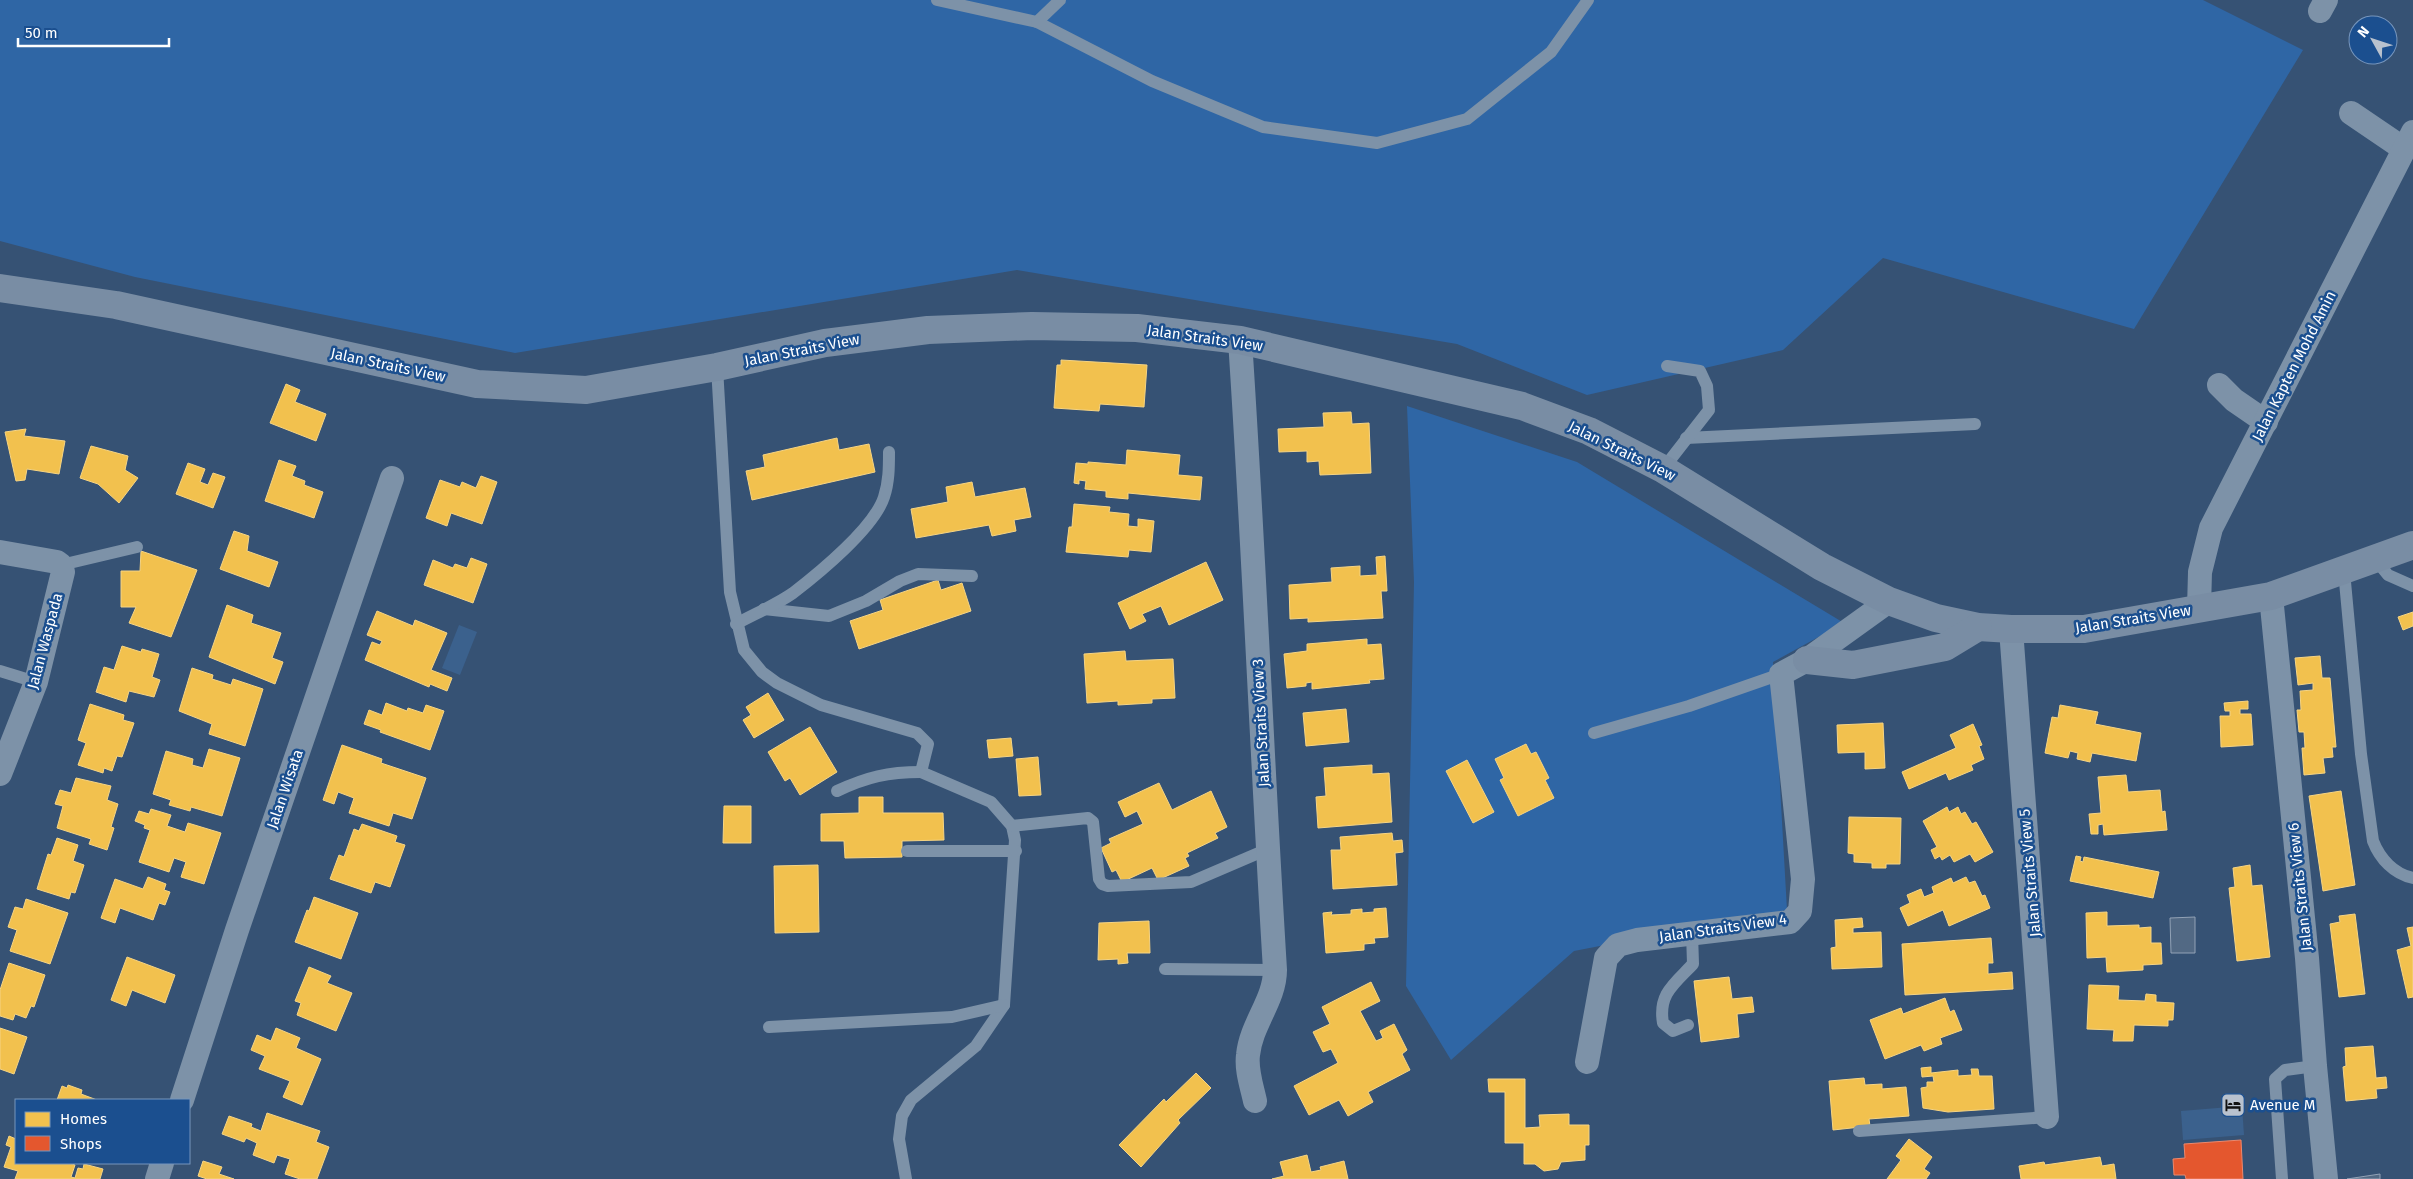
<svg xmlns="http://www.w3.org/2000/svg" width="2413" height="1179" font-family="'Fira Sans',sans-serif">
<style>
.green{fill:#2f66a5}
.water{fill:#3b618d}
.homes{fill:#f2c14e;stroke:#f6d483}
.shops{fill:#e4572e;stroke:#ec896d}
.building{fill:#526984;stroke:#92a2b6}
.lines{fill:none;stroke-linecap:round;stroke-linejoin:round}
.lane{stroke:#7d92a8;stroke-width:12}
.street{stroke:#7d92a8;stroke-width:24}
.secondary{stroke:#798da4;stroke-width:28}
.labels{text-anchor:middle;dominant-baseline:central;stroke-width:5;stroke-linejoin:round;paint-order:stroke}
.street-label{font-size:15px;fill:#fff;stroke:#1b4f8f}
.poi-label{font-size:15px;fill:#fff;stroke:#1b4f8f;text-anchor:start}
</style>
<rect width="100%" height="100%" fill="#365274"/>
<!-- green -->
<g class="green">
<path d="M0 0H2203L2303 50 2134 329 1883 258 1783 350 1587 395 1457 344 1017 270 515 353 135 277 0 241Z"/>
<path d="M1407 406 1577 462 1844 623 1773 662 1787 910 1574 951 1451 1060 1406 986 1414 582Z"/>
</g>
<!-- water -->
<g class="water">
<path d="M459 625 477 632 460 675 442 668Z"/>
<path d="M2242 1106 2244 1135 2183 1140 2181 1111Z"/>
</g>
<!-- homes -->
<g class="homes">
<path d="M1061 360 1147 365 1144 407 1100 404 1099 411 1054 408 1057 365H1061Z"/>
<path d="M286 384 300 390 295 402 326 414 316 441 270 423Z"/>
<path d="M1351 412 1352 424 1369 423 1371 473 1320 475 1319 461 1307 462V451L1279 452 1278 429 1324 427 1323 413Z"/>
<path d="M26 429 24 436 65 441 59 474 27 469 25 480 16 481 5 432Z"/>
<path d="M837 438 839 450 869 444 875 472 752 500 746 471 765 467 763 455Z"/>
<path d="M91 446 128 456 125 470 138 478 119 503 98 484 80 478Z"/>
<path d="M1127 450 1180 455 1178 475 1202 477 1200 500 1128 493V499L1106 497V491L1085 489 1086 481 1079 480V484L1074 483 1076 463 1088 464V462L1126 465Z"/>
<path d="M279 460 296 466 292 476 305 481 304 485 323 492 314 518 265 501Z"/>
<path d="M188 463 205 469 200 482 208 485 213 473 225 477 213 508 176 494Z"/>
<path d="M481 476 497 482 482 524 451 513 447 526 426 518 440 480 460 487 462 482 476 488Z"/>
<path d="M972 482 975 497 1025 488 1031 517 1014 520 1016 531 992 536 989 525 916 538 911 509 948 502 946 487Z"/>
<path d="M1074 504 1110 507 1109 512 1129 514 1128 526 1138 527V519L1154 521 1151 552 1129 550 1128 557 1066 552 1069 527H1072Z"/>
<path d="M234 531 249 536 247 551 278 562 269 587 220 569Z"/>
<path d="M141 551 197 570 171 637 129 623 136 607H121V571H140Z"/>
<path d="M1385 556 1387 591H1381L1383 618 1308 622V618L1290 619 1289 585 1332 582 1331 568 1360 566V576L1377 575 1376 557Z"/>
<path d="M471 558 487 564 473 603 424 585 433 560 453 568 455 564 467 568Z"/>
<path d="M1206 562 1223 600 1169 625 1161 606 1142 614 1146 621 1130 629 1118 603Z"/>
<path d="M938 580 941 590 962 583 971 611 859 649 850 621 883 610 880 600Z"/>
<path d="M227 605 253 615 251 623 281 633 272 658 283 662 275 684 209 657Z"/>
<path d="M377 611 413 626 415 620 447 633 431 670 452 678 447 691 430 684 429 687 365 660 372 642 380 645 382 641 367 635Z"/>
<path d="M2413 612V626L2403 630 2398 617Z"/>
<path d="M1367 639V645L1381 644 1384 679 1369 680 1370 683 1312 689V682L1306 683V686L1287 688 1284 654 1307 651V644Z"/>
<path d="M122 646 141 652 142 649 159 654 152 677 160 680 154 697 129 691 126 702 96 692 104 667 114 670Z"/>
<path d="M1125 651 1126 661 1173 659 1175 698 1152 699V703L1118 705V701L1087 703 1084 654Z"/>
<path d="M2320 656 2322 678H2330L2336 747H2332L2333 757 2323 758 2325 773 2304 775 2302 748H2305L2304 732H2299L2297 710H2301L2300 691 2313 690V683L2298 685 2295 658Z"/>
<path d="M192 668 213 675 212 679 231 685 233 679 263 689 245 746 209 734 212 724 179 711Z"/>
<path d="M768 693 784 720 754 738 743 720 751 715 746 707Z"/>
<path d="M2248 701V709H2240V714H2251L2253 745 2221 747 2220 716H2230V711H2225L2224 703Z"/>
<path d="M386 703 407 711 408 708 423 713 426 705 444 711 430 750 380 732 381 730 364 724 369 710 382 715Z"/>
<path d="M90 704 124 715 123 720 134 723 122 757 117 756 112 771 104 768 103 773 78 765 86 743 78 740Z"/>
<path d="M2060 705 2098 712 2095 724 2141 733 2136 761 2092 753 2090 762 2077 759 2078 753 2070 751 2068 758 2045 753 2052 717 2058 718Z"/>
<path d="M1346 709 1349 742 1306 746 1303 713Z"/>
<path d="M1883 723 1885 768 1865 769V752L1838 753 1837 725Z"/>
<path d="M1973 724 1982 745 1979 746 1984 759 1971 765 1973 770 1949 780 1946 773 1909 789 1902 772 1956 748 1950 735Z"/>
<path d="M810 727 837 772 800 795 790 778 785 781 768 752Z"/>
<path d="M1011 738 1013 756 989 758 987 740Z"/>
<path d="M1526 744 1531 754 1536 752 1549 778 1545 780 1554 798 1518 816 1500 780 1504 778 1495 759Z"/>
<path d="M342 745 382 759 381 763 426 778 412 819 393 813 389 826 349 813 354 798 338 792 334 804 323 800Z"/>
<path d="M209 749 240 758 222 816 191 807 190 811 169 805 171 800 153 794 166 751 193 759 192 765 203 768Z"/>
<path d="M1038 757 1041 795 1019 796 1016 759Z"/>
<path d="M1467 760 1494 812 1473 823 1446 771Z"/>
<path d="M1372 765V774L1389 773 1392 822 1318 828 1316 797 1326 796 1324 768Z"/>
<path d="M2126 775 2128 792 2160 790 2162 812 2165 811 2167 830 2104 835 2103 824 2098 825V834H2091L2089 814 2101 813 2098 777Z"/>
<path d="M76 778 111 786 107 800 118 804 111 827 114 828 107 850 89 844 91 839 57 828 63 806 55 804 60 790 71 793Z"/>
<path d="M1159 783 1172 810 1211 791 1227 827 1215 833 1218 838 1187 853 1189 856 1185 858 1189 866 1158 880 1152 868 1122 882 1116 870 1112 872 1101 848 1111 843 1109 839 1143 824 1137 811 1125 817 1118 802Z"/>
<path d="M2341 791 2355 885 2323 891 2309 796Z"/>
<path d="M859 797H883V813H943L944 840 902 841V857L845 858 844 841H821V814L859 813Z"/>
<path d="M724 806H751V843H723Z"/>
<path d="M1947 807 1949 812 1958 807 1961 814 1965 812 1972 824 1976 822 1993 852 1975 862 1970 854 1954 862 1950 855 1942 860 1940 856 1935 859 1931 850 1937 847 1923 821Z"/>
<path d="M151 809 171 815 167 826 185 832 188 823 221 833 204 884 181 877 186 862 174 858 169 872 139 862 150 830 144 828 145 825 135 821 139 811 149 814Z"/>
<path d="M1849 817 1901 818 1900 864H1886V868H1872V863L1854 862V854L1848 853Z"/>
<path d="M362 824 397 836 395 842 405 845 390 887 375 882 371 893 330 879 339 855 344 857 354 829 359 831Z"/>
<path d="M1392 833 1393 841 1402 840 1403 852 1395 853 1397 885 1333 889 1331 850H1341L1340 837Z"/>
<path d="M57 838 78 845 73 861 84 865 75 893 71 892 69 899 37 889 48 854 51 855Z"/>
<path d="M2076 856 2081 857 2080 861 2083 862 2084 857 2159 872 2153 898 2070 881Z"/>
<path d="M818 865 819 932 775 933 774 866Z"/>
<path d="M2250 865 2252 886 2262 885 2270 957 2237 961 2229 888 2235 887 2233 868Z"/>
<path d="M148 877 166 884 164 890 170 892 165 905 159 903 153 920 120 908 115 923 101 918 115 879 143 889Z"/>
<path d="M1966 877 1969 883 1975 881 1982 896 1985 895 1990 908 1949 926 1943 910 1908 926 1900 908 1910 903 1907 895 1921 889 1924 897 1934 893 1932 887 1951 878 1953 883Z"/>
<path d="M314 897 358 913 341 959 295 942 307 910 309 911Z"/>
<path d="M26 899 68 913 50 964 10 951 17 930 8 927 15 907 23 909Z"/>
<path d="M1386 908 1388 937 1374 938 1375 943 1364 944V950L1326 953 1323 913 1332 912 1331 915 1351 914V910L1362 909V913L1374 912V909Z"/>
<path d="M2107 912V926L2139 925V928L2151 927V943H2161L2162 964 2143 965V970L2107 972 2106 957 2087 958 2086 913Z"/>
<path d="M2355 914 2365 994 2339 997 2330 924 2340 922 2339 916Z"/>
<path d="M1862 918 1863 927 1853 928V933L1881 932 1882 967 1832 969 1831 948 1836 947 1835 920Z"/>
<path d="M1149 921 1150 953H1127L1128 963 1118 964V959L1098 960 1099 923Z"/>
<path d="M2413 927V997L2408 998 2397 950 2411 946 2407 928Z"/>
<path d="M1991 938 1993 963H1988V974L2012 972 2013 989 1905 995 1902 944Z"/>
<path d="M127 957 175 975 165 1003 132 990 126 1006 111 1000Z"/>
<path d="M9 963 45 975 34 1007 31 1006 26 1018 15 1014 13 1020 0 1016V990Z"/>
<path d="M309 967 331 976 327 983 352 993 336 1031 297 1015 301 1003 295 1001Z"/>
<path d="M1729 977 1732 999 1752 997 1754 1012 1737 1014 1739 1037 1701 1042 1694 981Z"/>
<path d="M1371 982 1380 1001 1360 1011 1376 1041 1383 1038 1380 1031 1394 1024 1407 1050 1402 1054 1410 1070 1368 1092 1373 1102 1348 1116 1339 1100 1309 1115 1294 1086 1338 1063 1331 1049 1323 1052 1313 1032 1330 1024 1322 1007Z"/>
<path d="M2089 985 2119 986 2118 1000 2145 1001 2146 994 2156 995V1002L2174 1003 2173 1020H2168V1026L2134 1025 2133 1041H2113L2114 1030 2087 1029Z"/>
<path d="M1945 998 1950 1012 1954 1010 1962 1030 1940 1038 1942 1044 1924 1051 1921 1045 1885 1059 1870 1020 1901 1008 1903 1014Z"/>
<path d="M0 1028 27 1037 14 1074 0 1069Z"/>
<path d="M276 1028 300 1038 296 1048 321 1059 302 1105 283 1097 290 1081 259 1069 265 1056 251 1050 257 1035 271 1041Z"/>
<path d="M2373 1046 2376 1078 2386 1077 2387 1088 2376 1089 2377 1098 2346 1101 2343 1067 2346 1066 2345 1048Z"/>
<path d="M1931 1067V1073L1958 1070V1076L1972 1075 1971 1069H1978L1979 1076H1992L1994 1109 1948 1112 1923 1108 1921 1088 1927 1087V1082H1934L1933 1076 1922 1077 1921 1068Z"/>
<path d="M1196 1073 1211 1088 1178 1120 1180 1123 1141 1167 1119 1145 1164 1099 1166 1102Z"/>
<path d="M1864 1078 1865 1085 1882 1084V1089L1906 1087 1909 1116 1869 1119 1870 1126 1833 1130 1829 1081Z"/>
<path d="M1488 1079H1525V1128L1540 1127 1539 1115 1569 1114V1125H1589V1145H1585V1160L1561 1162 1558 1169 1544 1171 1535 1164H1524V1143H1505V1092H1489Z"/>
<path d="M68 1085 82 1090 81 1094 97 1100H57L62 1086 67 1088Z"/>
<path d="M267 1113 320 1131 316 1142 329 1147 317 1179H300L285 1174 290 1159 277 1155 274 1163 253 1155 257 1143 246 1138 244 1142 222 1134 229 1116 252 1124 251 1127 261 1131Z"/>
<path d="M9 1136 16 1139V1163H69L75 1165 71 1177 75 1178 78 1168 83 1169 84 1164 103 1169 100 1179H15L18 1171 4 1167 11 1147 6 1145Z"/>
<path d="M1909 1139 1932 1157 1924 1169 1930 1173 1926 1179H1887L1901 1160 1896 1156Z"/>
<path d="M1307 1155 1311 1172 1321 1170 1320 1167 1344 1161 1348 1179H1272L1284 1176 1280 1162Z"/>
<path d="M2100 1157 2102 1166 2114 1164 2116 1179H2021L2019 1166 2044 1162 2045 1165Z"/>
<path d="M203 1161 222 1167 219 1174 234 1179H207L198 1176Z"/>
</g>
<!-- shops -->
<path class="shops" d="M2241 1140 2243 1179H2186L2185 1175H2174L2173 1159 2185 1158 2184 1144Z"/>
<!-- building -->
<g class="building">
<path d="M2195 917V953H2171L2170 918Z"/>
<path d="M2380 1174V1179H2347Z"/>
</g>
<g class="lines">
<!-- lane -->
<g class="lane">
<path d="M937 0 1037 22 1152 81 1263 127 1377 143 1467 119 1551 52 1588 0"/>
<path d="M1037 22 1060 0"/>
<path d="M717 367 730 592 744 650 762 672 777 683 821 705 917 733 928 744 921 772 991 802 1012 826 1015 840 1004 1005 976 1046 911 1100 902 1116 899 1139 906 1179"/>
<path d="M1686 438 1975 424"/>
<path d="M1663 469 1709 410 1707 386 1700 371 1667 366"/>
<path d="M2375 559 2388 575 2413 586"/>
<path d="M61 565 137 547"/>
<path d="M2344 571 2361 754 2373 841C2380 859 2394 874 2413 878"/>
<path d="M764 609 829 616 866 601 900 581 918 574 972 576"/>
<path d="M736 624C754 614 776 605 793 593 819 573 874 528 884 497 889 482 889 467 889 452"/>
<path d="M0 671 36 682"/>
<path d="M1594 733 1689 706 1781 674"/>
<path d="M837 791C867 777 888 772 921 772"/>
<path d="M1012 826 1088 818 1093 822 1099 879 1102 884 1108 886 1191 882 1268 849"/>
<path d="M907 851H1016"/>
<path d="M1165 969 1275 970"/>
<path d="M1688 1025 1673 1031 1663 1023C1658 994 1674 984 1693 964L1692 933"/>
<path d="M769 1027 952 1017 1004 1005"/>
<path d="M1859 1131 2047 1117"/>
<path d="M2282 1179 2275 1079 2285 1070 2315 1066"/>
</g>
<!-- street -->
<g class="street">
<path d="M2320 11 2326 0"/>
<path d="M2351 113 2404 149"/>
<path d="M1240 340C1254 550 1262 760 1275 970 1275 1000 1251 1024 1248 1055 1246 1070 1252 1087 1255 1101"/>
<path d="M2219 385 2234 400 2266 422"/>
<path d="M0 552 57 562 61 565 63 572 36 682 0 774"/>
<path d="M2271 596 2307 958 2315 1066 2326 1179"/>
<path d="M2199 608 2200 572 2211 528 2413 132"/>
<path d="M2011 629 2047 1117"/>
<path d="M1587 1062 1606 958 1618 945 1637 940 1790 922 1800 911 1803 879 1781 674 1807 660 1889 601"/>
<path d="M182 1100 237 930 392 478"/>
<path d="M157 1179 162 1163"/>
</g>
<!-- secondary -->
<g class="secondary">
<path d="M0 288 116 305 477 384 586 390 717 367 825 343 928 330 1032 326 1137 328 1240 340 1522 406 1589 431 1663 469 1822 567 1889 601 1936 618 1978 627 2011 629H2084L2271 596 2413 545"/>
<path d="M1807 660 1853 665 1945 647 1978 627"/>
</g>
</g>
<!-- icons -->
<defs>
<g id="hotel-square" transform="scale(1.25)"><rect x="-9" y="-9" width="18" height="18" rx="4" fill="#b9c2ce" stroke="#1b4f8f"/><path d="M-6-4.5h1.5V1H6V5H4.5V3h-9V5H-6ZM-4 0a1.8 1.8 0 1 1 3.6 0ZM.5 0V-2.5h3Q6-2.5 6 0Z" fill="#111"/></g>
</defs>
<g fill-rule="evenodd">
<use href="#hotel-square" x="2233" y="1105"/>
</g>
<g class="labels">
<!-- street labels -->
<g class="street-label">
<text transform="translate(1205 338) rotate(8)">Jalan Straits View</text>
<text transform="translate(802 350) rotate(-11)">Jalan Straits View</text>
<text transform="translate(388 365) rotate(12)">Jalan Straits View</text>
<text transform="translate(2294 366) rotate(-63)">Jalan Kapten Mohd Amin</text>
<text transform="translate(1622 451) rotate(26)">Jalan Straits View</text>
<text transform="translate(2133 619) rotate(-9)">Jalan Straits View</text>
<text transform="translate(45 641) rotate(-75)">Jalan Waspada</text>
<text transform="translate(1261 723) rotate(-93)">Jalan Straits View 3</text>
<text transform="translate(285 789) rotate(-71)">Jalan Wisata</text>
<text transform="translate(2030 873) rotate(-95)">Jalan Straits View 5</text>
<text transform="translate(2300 887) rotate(-96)">Jalan Straits View 6</text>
<text transform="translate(1723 928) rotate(-8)">Jalan Straits View 4</text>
</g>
<!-- poi labels -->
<g class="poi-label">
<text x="2250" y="1105">Avenue M</text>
</g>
</g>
<!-- legend -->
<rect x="15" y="1099" width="175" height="65" fill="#1b4f8f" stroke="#7695bc"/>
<rect x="25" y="1112" width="25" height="15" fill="#f2c14e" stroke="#7695bc"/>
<text x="60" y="1124" font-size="15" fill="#ffffff">Homes</text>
<rect x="25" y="1136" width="25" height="15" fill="#e4572e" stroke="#7695bc"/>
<text x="60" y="1149" font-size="15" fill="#ffffff">Shops</text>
<!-- north arrow -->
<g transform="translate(2373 40) rotate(310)"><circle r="24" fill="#1b4f8f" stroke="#7695bc"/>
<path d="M0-4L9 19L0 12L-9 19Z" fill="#b9c2ce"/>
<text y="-8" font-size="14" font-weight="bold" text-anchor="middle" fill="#ffffff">N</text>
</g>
<!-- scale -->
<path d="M18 38v8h151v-8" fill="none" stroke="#ffffff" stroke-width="2.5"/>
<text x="25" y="38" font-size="15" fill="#ffffff" stroke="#1b4f8f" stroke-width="4" paint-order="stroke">50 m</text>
</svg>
